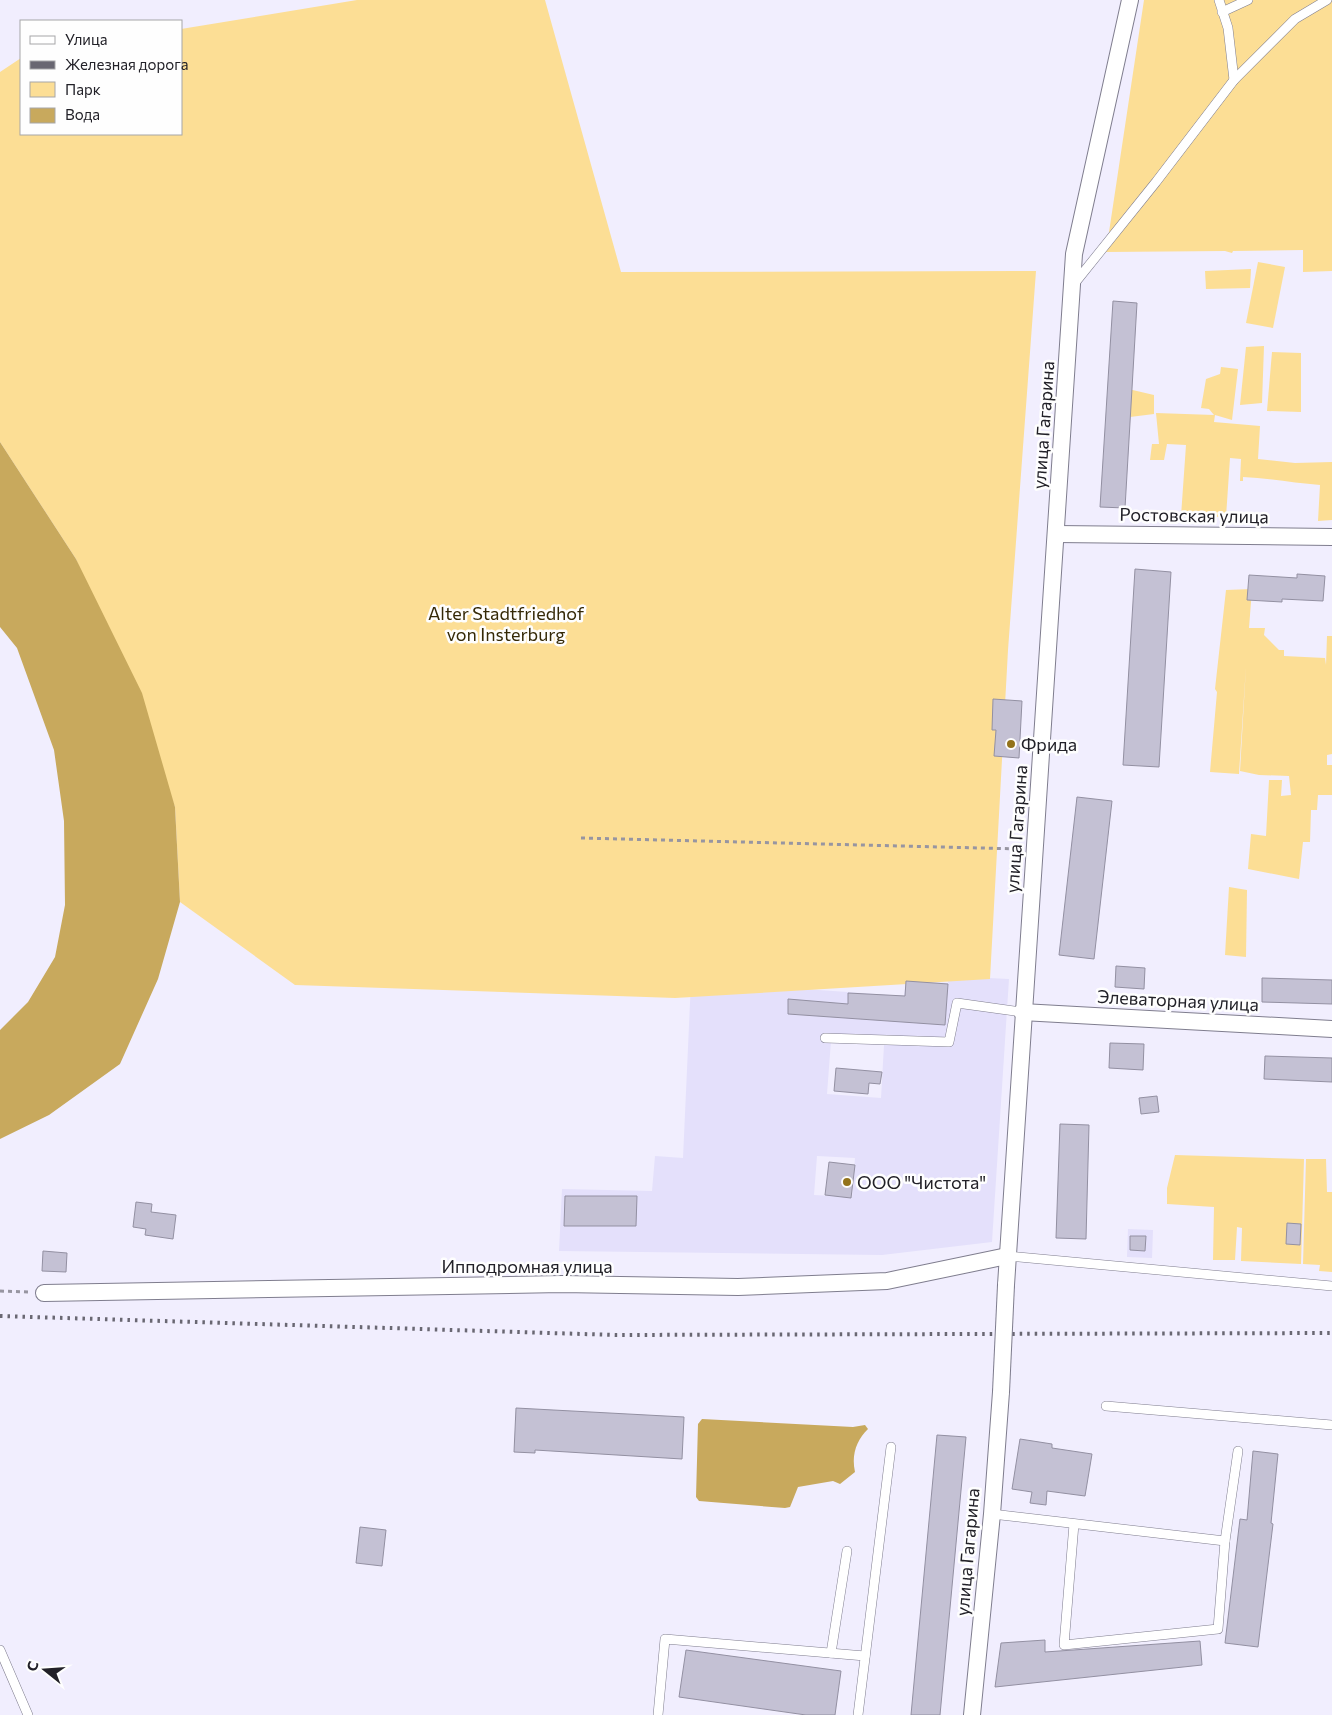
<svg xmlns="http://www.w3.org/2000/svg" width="1332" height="1715" font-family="Commissioner,sans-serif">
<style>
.built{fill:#e4e0fb;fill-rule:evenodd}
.green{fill:#fcde95}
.water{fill:#c8a95d}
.building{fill:#c4c1d4;stroke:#9390a2}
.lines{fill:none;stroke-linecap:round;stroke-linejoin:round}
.service-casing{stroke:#7f7d8e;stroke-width:10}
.minor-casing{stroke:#7f7d8e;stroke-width:18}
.path{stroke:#9795a1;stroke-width:3;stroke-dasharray:4 4;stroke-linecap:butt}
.service{stroke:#fff;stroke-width:9}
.minor{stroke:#fff;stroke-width:16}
.rail{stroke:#696772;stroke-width:4;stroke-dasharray:2.5 5;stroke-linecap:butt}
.minor-bridge-casing{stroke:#7f7d8e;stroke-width:18;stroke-linecap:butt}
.minor-bridge{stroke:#fff;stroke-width:16}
.poi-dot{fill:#93731a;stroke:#fefefe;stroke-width:2}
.labels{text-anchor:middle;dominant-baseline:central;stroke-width:5;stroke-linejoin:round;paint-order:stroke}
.street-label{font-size:18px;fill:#222128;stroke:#fefefe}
.park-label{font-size:18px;fill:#352906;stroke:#fefefe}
.poi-label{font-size:18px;fill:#222128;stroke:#fefefe;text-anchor:start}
</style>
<rect width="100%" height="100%" fill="#f1eefe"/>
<!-- built -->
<g class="built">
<path d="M948 976 1009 979 992 1242 882 1255 559 1251 562 1189 652 1191 655 1156 683 1158 691 981 904 996 906 981 948 983ZM831 1041 884 1045 881 1098 827 1094ZM817 1156 855 1158 852 1197 814 1195Z"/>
<path d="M1128 1229 1153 1230 1152 1258 1127 1257Z"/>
</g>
<!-- green -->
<g class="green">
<path d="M357 0H545L621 272 1036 271 1008 650 990 979 675 998 295 985 180 902 175 807 76 559 0 442V72L21 58V134H181V29Z"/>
<path d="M1144 0H1332V271L1303 272V250L1233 251 1232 253 1225 251 1106 252Z"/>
<path d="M1258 262 1285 267 1273 328 1246 323Z"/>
<path d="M1251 269 1250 288 1206 289 1205 271Z"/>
<path d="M1264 346 1262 403 1240 405 1246 347Z"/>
<path d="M1272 352 1301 353V412L1267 411Z"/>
<path d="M1221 367 1238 369 1232 420 1215 415 1214 422 1260 426 1258 459 1295 463 1332 462V520L1318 521 1320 485C1295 483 1269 478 1243 477V481H1240L1241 459 1230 458 1226 517 1181 516 1186 445 1167 444 1164 460H1150L1152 444H1159L1156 413 1214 415 1209 409 1201 408 1206 379 1220 374Z"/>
<path d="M1124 388 1154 395V414L1122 418Z"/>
<path d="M1252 589 1249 628H1265L1264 635 1279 650H1284V656L1325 658 1326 665 1327 636H1332V754L1327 755V765H1332V795H1318L1317 810H1311L1310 842H1303L1299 879 1248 869 1251 834 1266 836 1269 780H1282L1281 796 1291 795 1289 776 1259 775 1240 771 1246 666 1239 774 1210 772 1217 692 1215 689 1226 590Z"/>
<path d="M1229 887 1247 890 1246 957 1225 955Z"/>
<path d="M1175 1155 1304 1159 1301 1264 1241 1261 1242 1228 1237 1227 1235 1260H1213L1214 1207 1167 1204V1188Z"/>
<path d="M1306 1159H1326L1327 1192H1332V1272L1319 1271 1320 1265 1303 1264Z"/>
</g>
<!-- water -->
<g class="water">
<path d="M0 442 76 559 142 693 175 807 180 902 158 979 120 1064 49 1115 0 1139V1030L28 1002 55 957 65 905 64 821 54 750 17 648 0 627Z"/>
<path d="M702 1419 853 1427 865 1425 868 1429C857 1440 851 1454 855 1472L840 1484 833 1481 798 1487 790 1507 785 1508 699 1501 696 1497 698 1424Z"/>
</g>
<!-- building -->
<g class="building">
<path d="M1113 301 1137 303 1125 508 1100 507Z"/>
<path d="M1135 569 1171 572 1159 767 1123 765Z"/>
<path d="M1297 574 1325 576 1323 601 1282 599V602L1247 600 1249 575 1297 578Z"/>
<path d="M993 699 1022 701 1019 758 994 756 996 730H992Z"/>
<path d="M1077 797 1112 801 1094 959 1059 955Z"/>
<path d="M1116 966 1145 968 1144 989 1115 987Z"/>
<path d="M1262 978 1332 980V1004L1262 1002Z"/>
<path d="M906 981 948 984 945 1025 788 1014V999L848 1004V993L905 996Z"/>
<path d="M1110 1043 1144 1044 1143 1070 1109 1068Z"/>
<path d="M1265 1056 1332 1058V1082L1264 1079Z"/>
<path d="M836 1068 882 1072 880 1084 869 1083 868 1094 834 1091Z"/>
<path d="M1157 1096 1159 1112 1141 1114 1139 1098Z"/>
<path d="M1060 1124 1089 1125 1086 1239 1056 1238Z"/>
<path d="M829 1162 855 1165 851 1198 825 1195Z"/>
<path d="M565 1196H637L636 1226H564Z"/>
<path d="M136 1202 152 1204 151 1212 176 1215 173 1239 145 1235 146 1229 133 1227Z"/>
<path d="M1287 1223 1301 1224 1300 1245 1286 1244Z"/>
<path d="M1130 1236H1146L1145 1251 1130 1250Z"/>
<path d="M43 1251 67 1253 66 1272 42 1271Z"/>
<path d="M516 1408 684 1417 682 1459 535 1450V1453L514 1452Z"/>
<path d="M937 1435 966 1437 940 1715H911Z"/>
<path d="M1020 1439 1052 1444V1448L1092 1454 1085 1496 1047 1491 1046 1505 1030 1503 1032 1492 1012 1489Z"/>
<path d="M1253 1451 1278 1454 1271 1523 1273 1524 1258 1647 1225 1643 1240 1519 1247 1520Z"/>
<path d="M360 1527 386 1530 382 1566 356 1563Z"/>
<path d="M1045 1640V1652L1200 1641 1202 1665 995 1687 1001 1643Z"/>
<path d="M686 1650 841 1671 835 1715H806L679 1697Z"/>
</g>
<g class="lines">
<!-- service casing -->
<g class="service-casing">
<g id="service">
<path d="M1219 0 1228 28 1234 80"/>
<path d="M1222 12 1248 0"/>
<path d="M1074 284 1156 182 1234 80 1295 19 1327 0"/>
<path d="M825 1038 949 1042 957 1003 1022 1012"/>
<path d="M1007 1256 1332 1286"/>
<path d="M1106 1406 1332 1425"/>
<path d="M992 1514 1225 1541"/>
<path d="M1074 1524 1064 1645 1218 1629 1225 1541 1238 1451"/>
<path d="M0 1650 28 1715"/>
<path d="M831 1653 847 1551"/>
<path d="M658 1715 665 1639 865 1656"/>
<path d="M858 1715 891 1447"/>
</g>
</g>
<!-- minor casing -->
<g class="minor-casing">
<g id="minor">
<path d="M1056 534 1332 537"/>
<path d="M1022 1012 1332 1029"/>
<path d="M1006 1285 1074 254 1130 0"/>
<path d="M44 1293 562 1284 738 1287 887 1281 1007 1256"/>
<path d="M972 1715 992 1514 1001 1392"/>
</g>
</g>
<!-- path -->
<g class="path">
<path d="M581 838 1021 849"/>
<path d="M0 1291 29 1292"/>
</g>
<!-- service -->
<use href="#service" class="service"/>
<!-- minor -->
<use href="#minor" class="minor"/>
<!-- rail -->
<path class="rail" d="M0 1316 615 1335 1332 1333"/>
<!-- minor-bridge casing -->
<g class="minor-bridge-casing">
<path id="minor-bridge" d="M1001 1392 1006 1285"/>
</g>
<!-- minor-bridge -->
<use href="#minor-bridge" class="minor-bridge"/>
</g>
<!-- markers -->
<g class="poi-dot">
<circle cx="1011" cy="744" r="5"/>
<circle cx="847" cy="1182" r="5"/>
</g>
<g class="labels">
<!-- street labels -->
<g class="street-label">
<text transform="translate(1043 425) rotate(-86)">улица Гагарина</text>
<text transform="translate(1194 515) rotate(1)">Ростовская улица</text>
<text transform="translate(1016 829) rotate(-86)">улица Гагарина</text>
<text transform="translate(1178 1000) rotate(3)">Элеваторная улица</text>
<text x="527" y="1266">Ипподромная улица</text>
<text transform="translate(967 1552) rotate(-85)">улица Гагарина</text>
</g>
<!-- park labels -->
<g class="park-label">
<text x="506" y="613">Alter Stadtfriedhof<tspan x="506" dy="21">von Insterburg</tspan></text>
</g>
<!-- poi labels -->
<g class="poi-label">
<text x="1021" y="744">Фрида</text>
<text x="857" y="1182">ООО "Чистота"</text>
</g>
</g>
<!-- legend -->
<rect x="20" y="20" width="162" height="115" fill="#fefefe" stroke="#a6a6a8"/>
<rect x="30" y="36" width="25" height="8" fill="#ffffff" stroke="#a6a6a8"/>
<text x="65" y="45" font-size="15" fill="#222128">Улица</text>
<rect x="30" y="61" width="25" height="8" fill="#696772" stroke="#a6a6a8"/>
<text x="65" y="70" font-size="15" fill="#222128">Железная дорога</text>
<rect x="30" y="82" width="25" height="15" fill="#fcde95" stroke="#a6a6a8"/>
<text x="65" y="95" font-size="15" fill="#222128">Парк</text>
<rect x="30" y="108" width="25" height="15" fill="#c8a95d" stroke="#a6a6a8"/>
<text x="65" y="120" font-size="15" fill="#222128">Вода</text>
<!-- north arrow -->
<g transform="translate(45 1670) rotate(287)" stroke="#fefefe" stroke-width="4" paint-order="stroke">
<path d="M0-4L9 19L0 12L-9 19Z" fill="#222128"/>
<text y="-8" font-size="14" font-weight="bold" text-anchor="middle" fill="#222128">С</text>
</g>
</svg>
